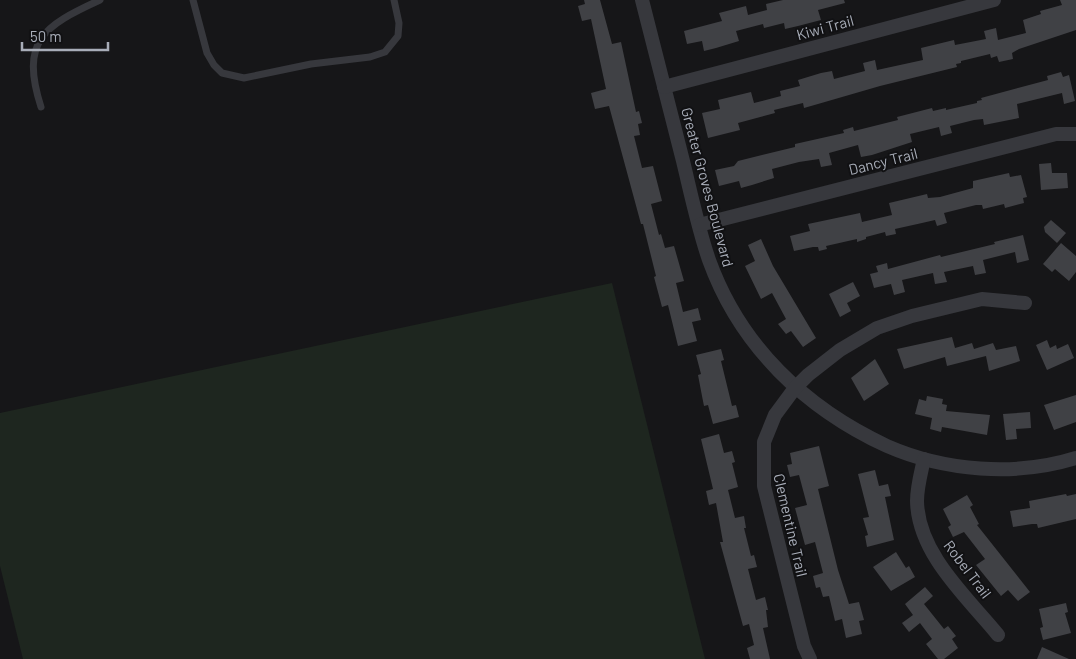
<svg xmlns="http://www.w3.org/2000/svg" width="1076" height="659" font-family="Barlow,sans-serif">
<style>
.green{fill:#1e261f}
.building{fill:#404145}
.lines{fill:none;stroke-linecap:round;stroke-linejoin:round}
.lane{stroke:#37383d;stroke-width:7}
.street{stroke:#37383d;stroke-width:14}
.labels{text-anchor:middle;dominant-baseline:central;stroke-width:4;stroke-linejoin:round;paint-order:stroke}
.street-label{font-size:15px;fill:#a8adb8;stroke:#111113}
</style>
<rect width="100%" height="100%" fill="#161618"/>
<!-- green -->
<path class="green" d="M612 283 705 659H23L0 566V413Z"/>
<!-- building -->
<g class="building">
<path d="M584 0H600L612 44 621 42 636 112 639 111 642 123 638 124 640 135 634 136 642 168 653 166 662 201 651 204 659 235 661 234 665 248 674 246 684 281 676 283 683 312 698 308 701 320 692 322 697 341 678 346 668 305 662 307 654 277 656 276 643 224H641L609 106 595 109 591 93 606 89 591 19 582 21 578 6 585 4Z"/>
<path d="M783 0H844L845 3 818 10 821 20 798 26 785 29 784 23 764 28 763 24 736 31 739 41 716 48 704 51 702 41 687 44 684 31 722 21 719 13 746 6 748 15 767 10 766 4Z"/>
<path d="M1060 0H1076V30L1019 49 1012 53 1013 59 999 62 997 56 991 58 990 54 961 61V63L956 64 957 67 880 86 818 104 804 108 803 103 774 110 775 113 738 123 740 130 708 138 702 113 720 109 718 100 751 92 754 103 781 96 780 91 800 86 798 80 821 73 832 71 834 79 865 71 863 63 875 60 877 70 923 60 921 48 954 40 955 45 986 39 984 31 996 28 998 40 1026 33 1023 20 1041 14 1040 11 1062 5Z"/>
<path d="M1061 72 1063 77 1069 75 1075 101 1064 104 1062 93 1017 104 1019 118 984 125 983 119 974 120 950 126 952 133 941 136 939 127 910 134 912 142 872 155 861 157 858 145 829 153 832 165 821 167 819 159 799 162 772 169 774 178 752 185 741 188 739 181 719 186 715 170 734 166 738 161 795 147V144L844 133 843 130 853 127 854 131 898 120 897 117 932 108 933 111 946 108V110L977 103V101L982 100 981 98 1048 80 1047 76Z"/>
<path d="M1051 163 1052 173H1067L1068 188 1041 190 1039 164Z"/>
<path d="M1009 173 1010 177 1021 175 1027 197 1023 198 1024 203 1005 208 1004 204 983 209 982 205H976L944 213 947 223 937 226 935 220 922 223 895 229 896 234 886 236 885 232 866 237V239L857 242V239L826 246 827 249 819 251 818 247H813L794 251 790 236 810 231 808 224 860 213 862 222 892 215 889 203 927 194 928 198 940 197 973 188V181Z"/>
<path d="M1051 220 1066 233 1057 243 1045 232 1044 227Z"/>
<path d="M1023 235 1029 260 1017 263 1015 252 983 260 986 273 975 275 973 266 944 272 947 282 935 284 933 273 902 280 905 292 894 295 891 284 874 288 870 274 878 272 876 266 887 263 888 269 940 255 941 257 995 244 994 242Z"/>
<path d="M761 239 773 266 816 338 803 347 791 331 786 334 778 324 786 319 772 293 761 299 745 266 755 261 748 245Z"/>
<path d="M1061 243 1076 256V272L1069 281 1055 269 1052 272 1043 264Z"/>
<path d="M853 282 860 296 847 303 851 311 840 317 829 294Z"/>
<path d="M952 337 955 348 972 343 974 349 993 343 996 350 1016 346 1020 361 989 371 986 356 947 366 945 357 904 369 897 349Z"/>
<path d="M1047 340 1050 348 1056 345 1057 349 1068 344 1074 358 1047 370 1036 345Z"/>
<path d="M721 349 724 360 721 361 732 406 736 405 739 417 713 424 708 405 704 406 702 396 698 375 701 374 696 355Z"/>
<path d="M875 359 889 384 864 401 851 378Z"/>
<path d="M1076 395V422L1054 430 1044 405Z"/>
<path d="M927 396 943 399 942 404 947 405 946 411 990 415 987 435 942 427 941 432 930 429 932 418 915 414 919 399 926 401Z"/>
<path d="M1030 412 1031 428 1016 429 1017 439 1006 440 1003 414Z"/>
<path d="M719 434 724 453 732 451 735 462 732 463 738 487 728 490 735 518 744 516 746 528H744L751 556 754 555 757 567 748 569 756 600 765 597 768 610H766L768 627 763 628 770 659H750L747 648 754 645 749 624 743 626 720 542H723L716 503 709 505 706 491 713 489 701 439Z"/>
<path d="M819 446 829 486 818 489 838 570 849 604 859 602 864 620 859 621 862 634 846 638 842 619 835 621 829 596 823 597 820 587 816 588 813 576 823 573 815 542 805 545 795 508 807 505 799 475 790 477 787 465 792 464 790 453Z"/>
<path d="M875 470 879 486 888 484 891 496 885 497 894 540 867 547 865 536 868 535 863 518 869 517 858 474Z"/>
<path d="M1066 494 1067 496 1076 494V519L1038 528 1037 524H1032L1013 527 1010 511 1030 508 1029 501Z"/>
<path d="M967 495 973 505 970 507 979 524 977 525 1030 592 1018 601 1008 590 1001 596 976 565 985 559 964 532 953 537 948 527 951 525 943 509Z"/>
<path d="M896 552 906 568 909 566 915 577 891 591 873 567Z"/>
<path d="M925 587 933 596 924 604 944 629 948 626 956 636 952 639 958 648 944 659H938L926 644 932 639 920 623 909 632 902 623 913 615 905 604Z"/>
<path d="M1066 603 1068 612 1065 613 1071 633 1043 640 1040 628 1043 627 1039 609Z"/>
<path d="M1042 647 1069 659H1037Z"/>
</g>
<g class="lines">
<!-- lane -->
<g class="lane">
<path d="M193 0 207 53 214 65 222 73 244 78 311 64 370 57 385 52 398 36 399 23 394 0"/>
<path d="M41 107C20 41 43 26 100 0"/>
</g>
<!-- street -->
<g class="street">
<path d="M642 0C656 54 669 108 683 161 691 194 698 228 709 260 740 346 805 408 887 446 944 471 1016 477 1076 458"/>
<path d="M664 87 994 0"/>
<path d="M699 225 1056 134H1076"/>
<path d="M924 459C921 473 917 487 917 501 918 554 967 597 998 635"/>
<path d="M810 659 804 646 764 486V442L775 415 795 388 808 375 840 350 877 328 912 316 982 299 1025 303"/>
</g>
</g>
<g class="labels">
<!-- street labels -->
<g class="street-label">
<text transform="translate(825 27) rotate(-15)">Kiwi Trail</text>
<text transform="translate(883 161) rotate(-14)">Dancy Trail</text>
<text transform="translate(708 187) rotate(75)">Greater Groves Boulevard</text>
<text transform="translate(791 525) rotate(77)">Clementine Trail</text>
<text transform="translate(968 569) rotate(53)">Robel Trail</text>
</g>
</g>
<!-- scale -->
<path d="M22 42v8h86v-8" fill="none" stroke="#a8adb8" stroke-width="2.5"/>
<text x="30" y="42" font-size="15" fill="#a8adb8" stroke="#111113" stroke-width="4" paint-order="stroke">50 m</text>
</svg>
